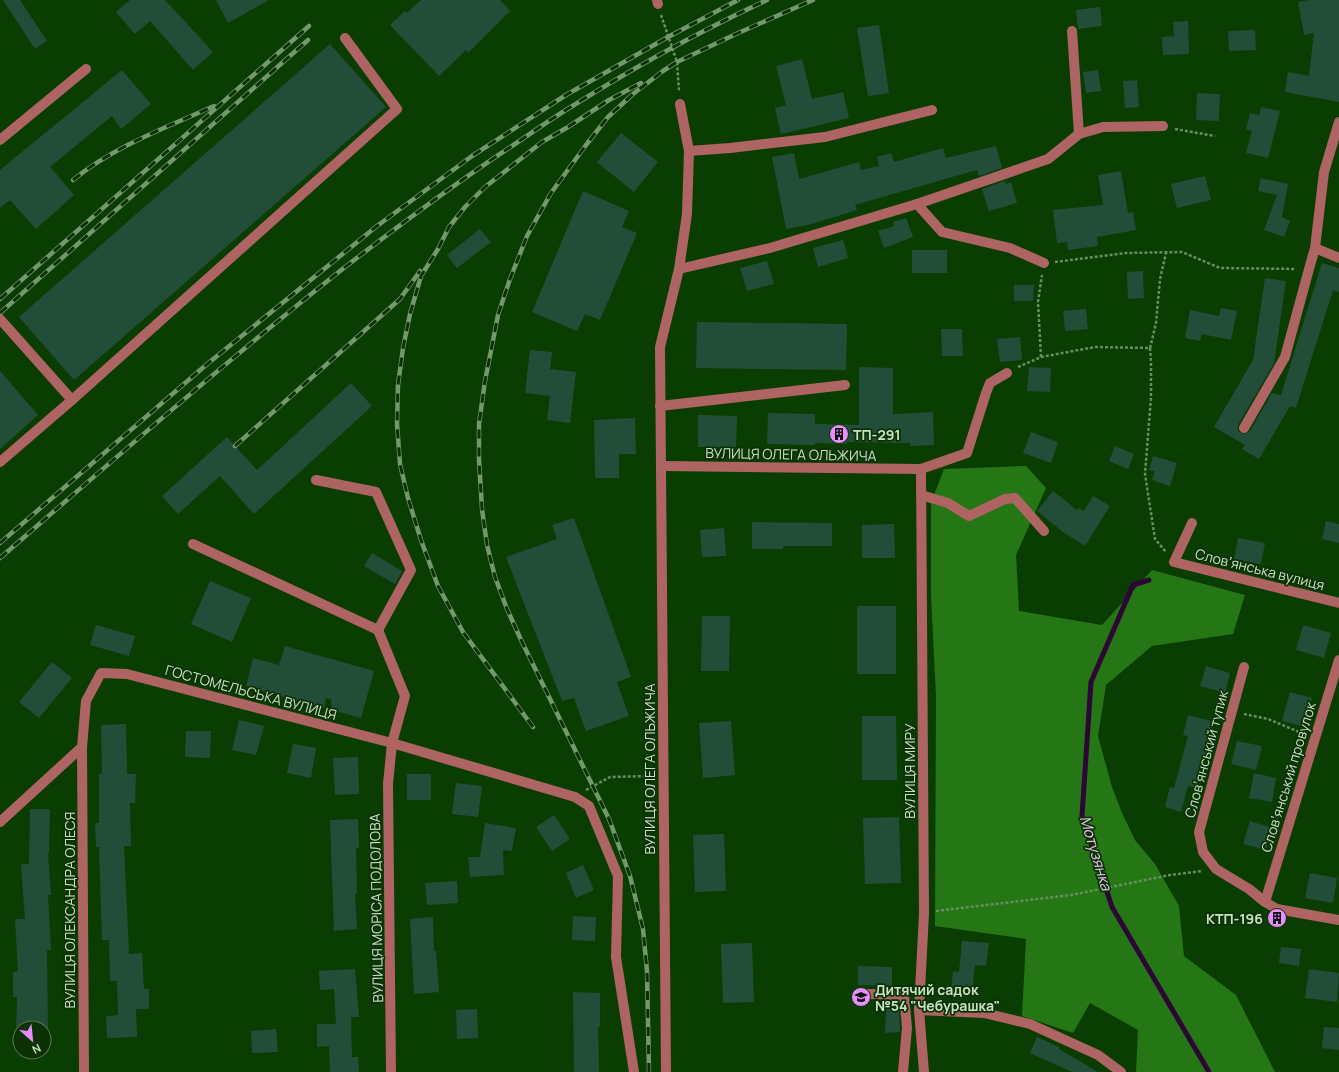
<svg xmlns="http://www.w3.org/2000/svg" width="1339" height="1072" font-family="Manrope,sans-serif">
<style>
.forest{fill:#247714}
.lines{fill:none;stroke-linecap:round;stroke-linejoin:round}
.stream{stroke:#2d0635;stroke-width:5}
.building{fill:#224e39}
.path{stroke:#678e61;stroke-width:2.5;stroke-dasharray:3 2;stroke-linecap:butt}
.minor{stroke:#ad6463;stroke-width:10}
.rail-casing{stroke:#72986c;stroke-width:4.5}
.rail{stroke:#0b3105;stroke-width:3;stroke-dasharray:9;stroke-linecap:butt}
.labels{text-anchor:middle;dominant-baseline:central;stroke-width:3.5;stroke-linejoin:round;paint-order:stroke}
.poi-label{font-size:14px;font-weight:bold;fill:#c8e3c3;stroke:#0b3105;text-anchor:start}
.street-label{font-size:14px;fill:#c8e3c3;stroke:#0b3105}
.water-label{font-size:15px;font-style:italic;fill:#eac5f1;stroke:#0b3105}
</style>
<rect width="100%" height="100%" fill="#0a3d02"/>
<!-- forest -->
<path class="forest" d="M1026 466 1046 488 1016 555 1019 611 1102 625 1152 570 1245 595 1233 634 1152 646 1106 685 1098 736 1112 787 1122 813 1135 840 1155 864 1179 906 1184 956 1236 995 1275 1072H1136L1138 1030 1090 1003 1073 1033 1022 1016 1026 939 935 926 936 696 931 596V503L944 469Z"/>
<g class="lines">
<!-- stream -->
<path class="stream" d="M1149 580 1133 585 1091 682 1082 816 1112 907 1209 1072"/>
</g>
<!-- building -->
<g class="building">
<path d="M3 0H20L47 41 35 49Z"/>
<path d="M130 0H165L213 52 193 70 150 21 135 34 116 12Z"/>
<path d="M216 0H269L228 23Z"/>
<path d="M421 0H500L510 11 468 53 466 50 439 76 390 25 405 11 407 13Z"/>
<path d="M1309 0H1339V102L1285 92 1288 72 1309 76 1314 33 1304 35 1298 2Z"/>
<path d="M1100 7 1102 26 1078 29 1076 10Z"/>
<path d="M1188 21 1189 54 1163 55 1162 37 1174 36 1173 22Z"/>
<path d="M879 25 889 93 868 96 857 28Z"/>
<path d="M1255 30 1256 50 1229 51 1228 31Z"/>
<path d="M330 44 386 107 74 380 19 317Z"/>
<path d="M802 59 812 99 843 92 849 118 781 134 775 108 786 105 776 66Z"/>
<path d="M122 70 151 104 121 129 112 116 50 167 74 195 36 229 10 200 0 208V170Z"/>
<path d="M1098 70 1101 91 1086 93 1083 72Z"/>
<path d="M1137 80 1139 107 1125 108 1123 81Z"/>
<path d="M1197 93 1220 94 1219 121 1196 120Z"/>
<path d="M1261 107 1280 111 1268 158 1246 153 1252 131 1246 129 1250 113 1259 115Z"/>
<path d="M621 133 658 162 634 192 597 162Z"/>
<path d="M996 146 1002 168 979 176 977 170 952 177 855 205 857 210 808 225 786 229 772 157 794 153 799 179 859 162 861 170 879 166 877 157 891 153 894 162 943 148 946 158Z"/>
<path d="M1121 171 1128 213 1133 212 1136 230 1097 237 1098 246 1068 250 1067 242 1057 243 1053 210 1103 205 1098 175Z"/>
<path d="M1205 176 1211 200 1177 208 1171 184Z"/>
<path d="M1261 178 1288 184 1282 217 1290 221 1284 237 1264 230 1277 195 1258 191Z"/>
<path d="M1005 181 1006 184 1011 182 1017 203 989 211 982 189Z"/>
<path d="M583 191 629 211 622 227 637 233 600 320 585 314 577 331 532 312Z"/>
<path d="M906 218 913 237 884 248 878 231 894 226 893 222Z"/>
<path d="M480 229 491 242 457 268 447 255Z"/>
<path d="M843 240 848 258 818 267 813 248Z"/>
<rect x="912" y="250" width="35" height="23"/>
<path d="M767 261 774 284 747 291 740 268Z"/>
<path d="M1322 263 1339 268V292L1333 290 1296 408 1290 406 1259 459 1242 449 1245 445 1214 427 1253 360 1265 278 1286 281 1274 363 1238 425V431L1244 434 1250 431 1272 393 1281 395Z"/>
<path d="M1143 271 1144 298 1128 299 1127 272Z"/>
<path d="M1014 285H1034L1033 301H1014Z"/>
<path d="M1221 308 1237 311 1231 340 1202 334 1200 341 1185 338 1190 310 1219 316Z"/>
<path d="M1086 309 1088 329 1065 331 1063 311Z"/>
<path d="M697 322 847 324 846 370 696 368Z"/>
<path d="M941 329H962L963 356H942Z"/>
<path d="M1020 337 1022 360 1000 362 997 339Z"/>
<path d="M530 350 552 352 550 369 576 372 570 423 547 420 550 396 525 393Z"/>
<path d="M859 367 893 368V414L933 412 934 445 910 446V443L847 442V444L815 443V445L767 444 768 413 815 414V424L859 425Z"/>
<path d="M1029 367 1051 368 1050 392 1027 391Z"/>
<path d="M0 371 38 415 0 449Z"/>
<path d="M351 383 372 406 254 514 220 476 178 514 162 496 227 437 257 470Z"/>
<path d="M698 415 737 416 736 447H698Z"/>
<path d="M635 418 636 454H619V478H595L594 420Z"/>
<path d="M1031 432 1058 442 1051 463 1023 453Z"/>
<path d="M1115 446 1134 454 1128 469 1109 461Z"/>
<path d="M1153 456 1177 463 1170 486 1152 480 1155 471 1149 470Z"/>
<path d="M1053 491 1077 510 1079 508 1084 511 1093 496 1110 506 1085 546 1063 532 1037 511Z"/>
<path d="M574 518 631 677 617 682 629 716 586 731 574 698 562 701 506 557 557 539 552 525Z"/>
<path d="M1326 521 1339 524V543L1322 539Z"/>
<path d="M752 522 832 523V546H783V549H752Z"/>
<path d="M894 524 895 558H862V525Z"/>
<path d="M724 528 726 556 702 557 700 530Z"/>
<path d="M1238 538 1265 543 1261 564 1234 559Z"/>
<path d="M372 553 402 571 395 584 364 566Z"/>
<path d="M210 581 251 598 232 642 191 624Z"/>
<rect x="857" y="606" width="39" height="68"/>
<path d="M702 616H730L729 671H701Z"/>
<path d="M96 625 135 636 129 656 90 645Z"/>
<path d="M1303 625 1331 633 1324 658 1296 650Z"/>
<path d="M285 646 374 671 361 718 332 710 331 699 326 698 324 708 246 686 253 658 279 665Z"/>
<path d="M52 662 72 678 39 718 19 702Z"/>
<path d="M1206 666 1230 673 1225 693 1200 686Z"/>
<path d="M1290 692 1312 698 1305 727 1282 721Z"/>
<path d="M1188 715 1215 722 1200 781 1196 780 1194 787 1188 786 1181 812 1165 807 1170 787 1174 788 1188 736 1183 735Z"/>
<path d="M862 716H896L897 780H862Z"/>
<path d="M239 720 264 726 256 755 232 750Z"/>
<path d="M731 721 735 775 703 778 699 723Z"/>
<path d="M126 724 127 774H136L135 803H130L131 846H124L129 954 142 953 144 989H149V1009H136L137 1037 107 1038 106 1016 118 1015 117 981H110L109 940H102L99 847H96L95 823H99V774H102L101 725Z"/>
<path d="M186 731H211L210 758 185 757Z"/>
<path d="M1237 741 1262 746 1256 770 1231 764Z"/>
<path d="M293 744 316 748 311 778 287 773Z"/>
<path d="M358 757 359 794 335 795 333 758Z"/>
<path d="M1254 773 1276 778 1272 802 1249 798Z"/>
<rect x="407" y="774" width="24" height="26"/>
<path d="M456 783 482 786 478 817 452 814Z"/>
<path d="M30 809H50L49 853H48L51 895H48L51 950H47L48 1033H44V1028H20V1032H16L17 997H13V972L18 971 15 919H25L21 864H29Z"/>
<path d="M554 815 570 839 552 851 536 827Z"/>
<path d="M899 817 901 883 865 884 863 818Z"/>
<path d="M358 819 359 848H356L357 894H355L357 929 334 931 330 820Z"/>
<path d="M1250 821 1272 828 1266 850 1243 844Z"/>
<path d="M485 823 516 828 512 851 503 850 504 875 470 877 468 857H480Z"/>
<path d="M724 834 726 891 695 892 693 835Z"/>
<path d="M583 865 594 890 576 898 566 873Z"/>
<path d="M1310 873 1337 878 1333 903 1305 898Z"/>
<path d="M457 881 458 903 427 905 425 883Z"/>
<path d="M573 916 596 917 595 941 572 940Z"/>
<path d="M433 917 434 951H436L439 992 414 994 410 919Z"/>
<path d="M962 941 989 943 986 966 975 965 972 994 951 992 953 971 959 972Z"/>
<path d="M752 943 754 1002 723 1003 721 944Z"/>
<path d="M1281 947 1301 949 1299 966 1279 963Z"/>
<path d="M858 966 892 967V986L858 985Z"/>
<path d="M355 969 359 1017H351L352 1057H358L359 1072H330L329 1046 317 1047V1024H336L334 989 320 990 319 971Z"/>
<path d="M1309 969 1339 973 1337 1002 1305 998Z"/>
<path d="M573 992 600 993V1027H598L599 1072H574Z"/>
<path d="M886 1008H899L900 1032 885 1033Z"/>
<path d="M477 1009 478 1038 457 1039 456 1010Z"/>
<path d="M1324 1027 1339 1028V1050L1322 1048Z"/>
<path d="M276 1029 278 1052 252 1053 251 1031Z"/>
<path d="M1037 1037 1059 1047V1049L1098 1072H1072L1030 1053Z"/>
</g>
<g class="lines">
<!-- path -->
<g class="path">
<path d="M661 15 677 62 679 91"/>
<path d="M1175 129 1215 136"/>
<path d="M1055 262 1126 253 1182 252 1220 268 1296 269"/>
<path d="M1150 348 1156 323 1160 279 1166 253"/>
<path d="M1041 357 1038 302 1042 275"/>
<path d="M1018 367 1041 357 1095 347 1150 348 1151 361V397L1145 474 1155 539 1166 552"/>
<path d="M1244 714 1268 719 1304 734"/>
<path d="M586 790 610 777 651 776"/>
<path d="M936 911 1071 895 1170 875 1202 871"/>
</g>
<!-- minor -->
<g class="minor">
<path d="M657 0 658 4"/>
<path d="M1079 134 1103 127 1163 126"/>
<path d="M0 140 86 69"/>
<path d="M689 151 730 148 825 137 932 110"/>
<path d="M917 204 942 232 1010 248 1044 263"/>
<path d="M1315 248 1324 172 1339 122"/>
<path d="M679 269 770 248 917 204 996 177 1048 159 1079 134 1072 31"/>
<path d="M0 319 72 400"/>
<path d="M660 406 845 385"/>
<path d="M1244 428 1285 357 1309 269 1315 248 1339 258"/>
<path d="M0 462 72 400 397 109 345 38"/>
<path d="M662 466 921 469 967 453 986 393 990 383 1007 373"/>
<path d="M921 469 924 913 919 1010 924 1072"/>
<path d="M316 480 376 492 411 570 378 630"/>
<path d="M921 495 948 503 969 516 1005 499 1015 498 1044 531"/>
<path d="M1192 523 1174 562 1339 603"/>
<path d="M193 544 378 630 405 696 392 743 388 784 391 1072"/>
<path d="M1244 667 1199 832 1203 852 1216 869 1249 889 1265 902 1277 909 1339 920"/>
<path d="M82 747 84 1072"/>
<path d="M0 822 82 747 86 701 101 673 127 674 392 743 575 797 589 806 618 876 616 957 634 1072"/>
<path d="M1265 902 1339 660"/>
<path d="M869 994 904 995 907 1028 903 1072"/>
<path d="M919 1010 984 1013 1030 1024 1098 1055 1121 1072"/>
<path d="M666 1072 660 347 679 269 687 214 689 151 680 104"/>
</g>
<!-- rail casing -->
<g class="rail-casing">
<g id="rail">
<path d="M73 180C115 146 165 128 214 106"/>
<path d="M0 299 309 26"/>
<path d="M0 313 308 40"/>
<path d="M235 446 400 299 420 271"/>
<path d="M0 543 206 365 377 226 472 156 566 95 668 37 738 0"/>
<path d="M0 558C112 461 224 363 340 271 398 226 457 182 518 142 534 131 550 120 566 110 631 69 698 32 767 0"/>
<path d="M533 727 463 632 438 586 421 540 408 498 400 464 397 424 398 385 403 348 410 314 421 276 438 249 449 227 465 207 485 187 542 142 568 127 609 100 641 83"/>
<path d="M649 1072 647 971 643 929 630 876 609 819 522 642 507 609 495 577 487 545 482 509 479 460V424L485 381 498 315 510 279 527 236 551 193 586 145 608 117 633 94 663 71 677 62 736 34 813 0"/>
</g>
</g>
<!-- rail -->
<use href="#rail" class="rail"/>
</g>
<!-- icons -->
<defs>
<g id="building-disc" transform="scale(1)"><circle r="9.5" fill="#ea8dfc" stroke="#0b3105"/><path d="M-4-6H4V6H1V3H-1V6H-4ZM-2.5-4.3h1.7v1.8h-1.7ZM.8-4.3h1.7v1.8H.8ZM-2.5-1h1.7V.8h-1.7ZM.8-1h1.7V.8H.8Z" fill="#111"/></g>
<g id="school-disc" transform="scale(1)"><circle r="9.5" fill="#ea8dfc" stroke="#0b3105"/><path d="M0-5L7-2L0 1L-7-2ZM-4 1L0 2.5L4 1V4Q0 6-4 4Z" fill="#111"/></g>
</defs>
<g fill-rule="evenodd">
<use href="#building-disc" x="839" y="434"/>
<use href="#building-disc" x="1277" y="918"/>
<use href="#school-disc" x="861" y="997"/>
</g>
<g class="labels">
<!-- poi labels -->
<g class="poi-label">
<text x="853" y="434">ТП-291</text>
<text x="1263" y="918" text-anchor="end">КТП-196</text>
<text x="875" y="989">Дитячий садок<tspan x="875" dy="16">№54 "Чебурашка"</tspan></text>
</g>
<!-- street labels -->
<g class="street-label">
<text transform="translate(791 454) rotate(1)">ВУЛИЦЯ ОЛЕГА ОЛЬЖИЧА</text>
<text transform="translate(1260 569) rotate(14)">Словʼянська вулиця</text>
<text transform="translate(251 692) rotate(15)">ГОСТОМЕЛЬСЬКА ВУЛИЦЯ</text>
<text transform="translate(1206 754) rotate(-75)">Словʼянський тупик</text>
<text transform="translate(649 769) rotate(-90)">ВУЛИЦЯ ОЛЕГА ОЛЬЖИЧА</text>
<text transform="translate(909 771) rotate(-90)">ВУЛИЦЯ МИРУ</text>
<text transform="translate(1288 777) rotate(-73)">Словʼянський провулок</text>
<text transform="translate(376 908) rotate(-91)">ВУЛИЦЯ МОРІСА ПОДОЛОВА</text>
<text transform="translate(69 910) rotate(-90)">ВУЛИЦЯ ОЛЕКСАНДРА ОЛЕСЯ</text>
</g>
<!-- water labels -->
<g class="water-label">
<text transform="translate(1096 853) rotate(73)">Мотузянка</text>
</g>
</g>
<!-- north arrow -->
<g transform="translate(32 1040) rotate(153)"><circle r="19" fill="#0b3105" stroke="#577851"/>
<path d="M0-3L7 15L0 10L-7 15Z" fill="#ea8dfc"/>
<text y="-6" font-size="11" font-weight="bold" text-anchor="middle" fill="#c8e3c3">N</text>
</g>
</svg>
